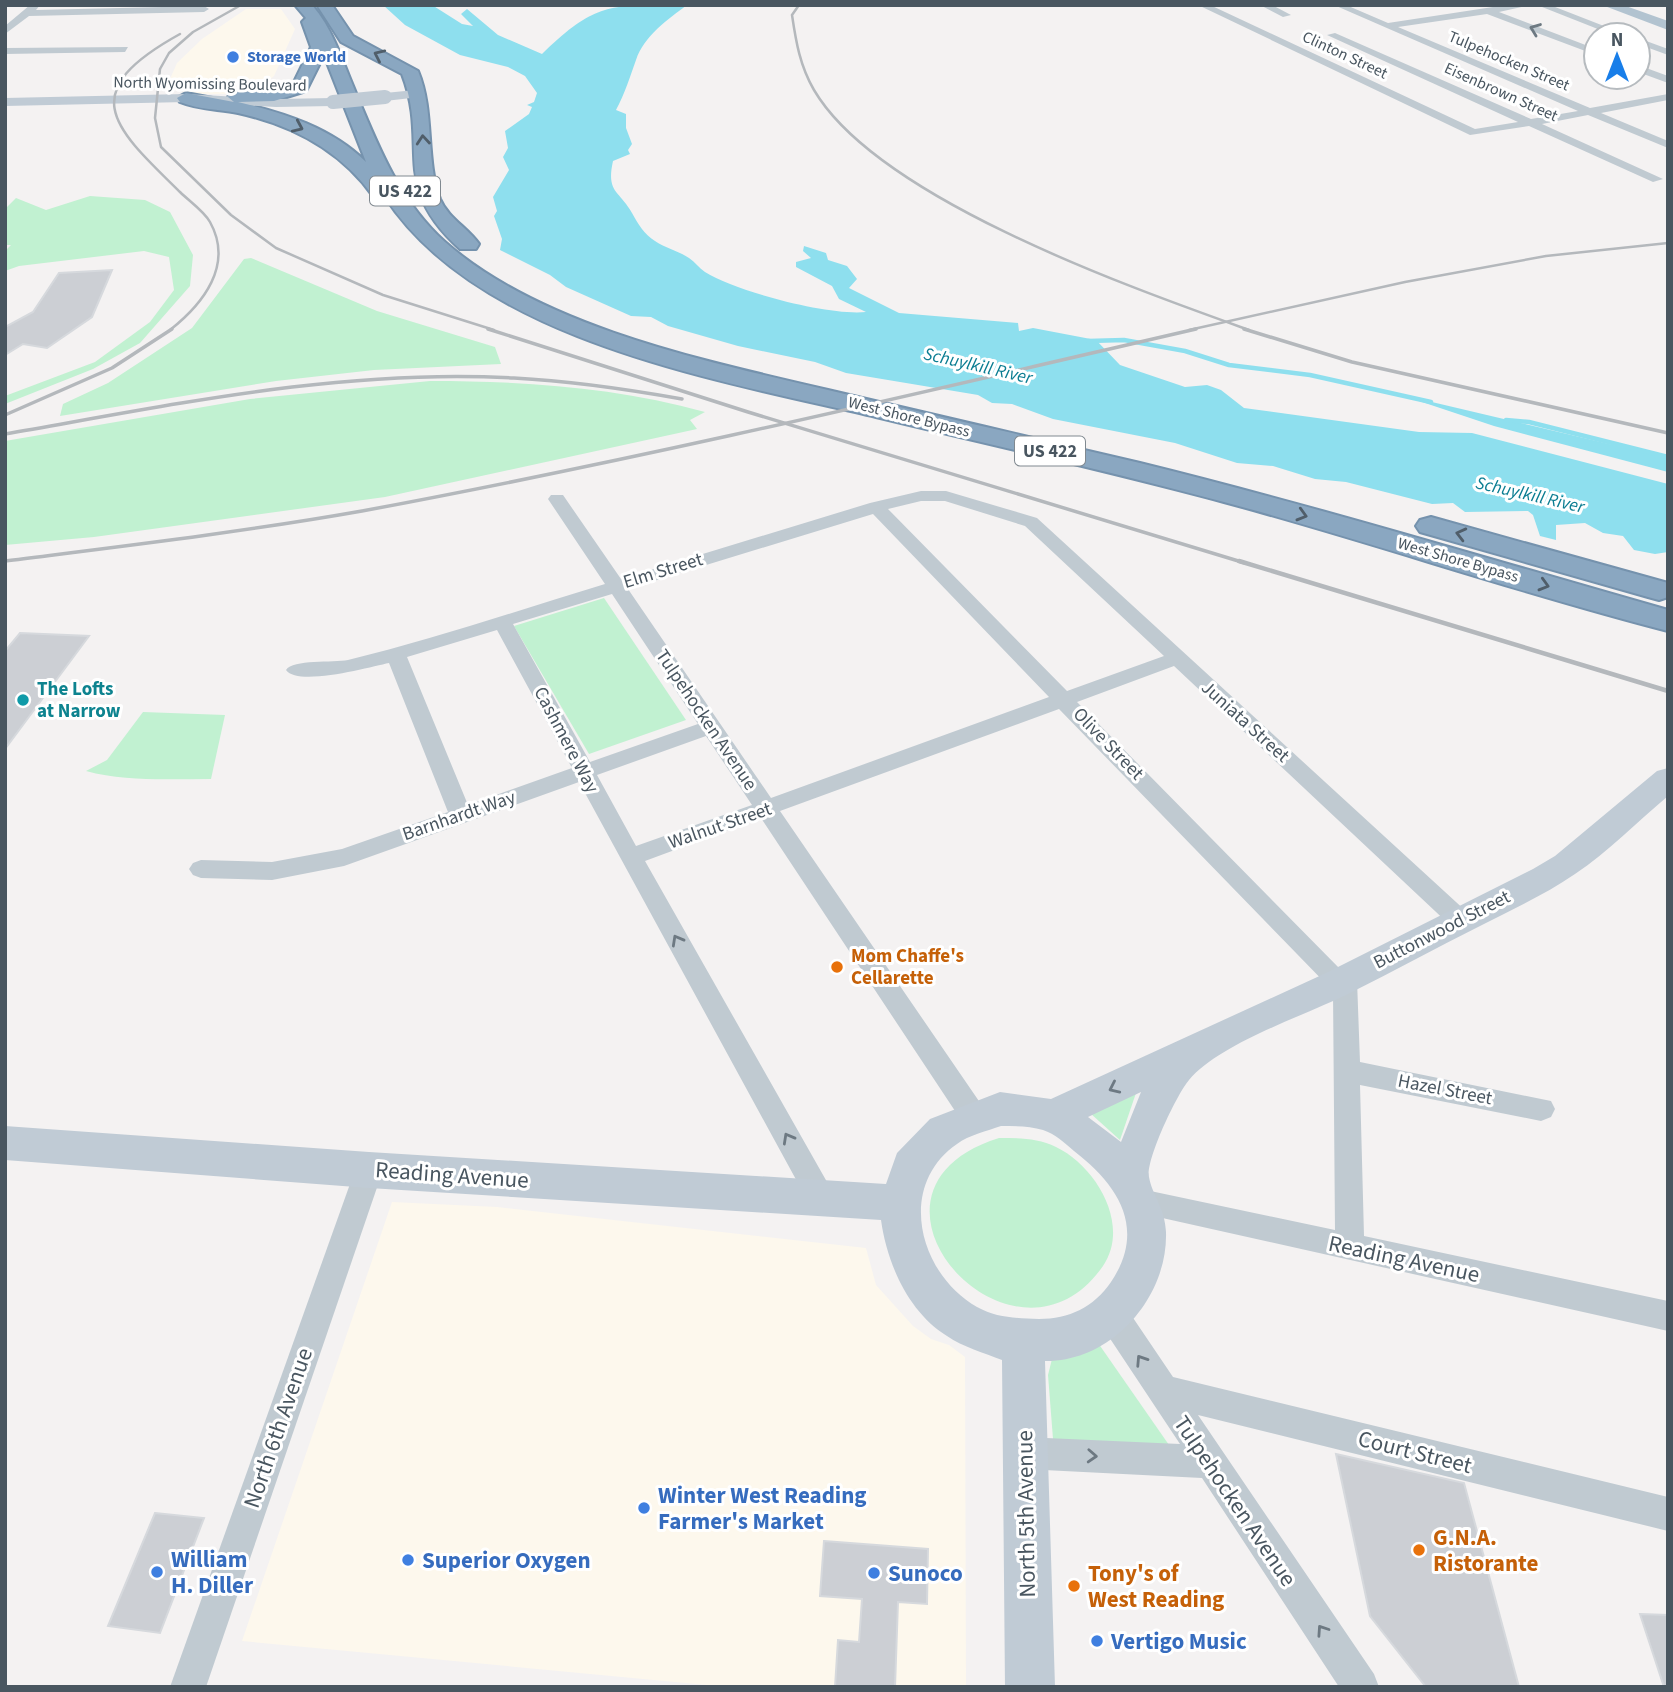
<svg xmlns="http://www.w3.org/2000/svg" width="1673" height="1692" font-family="'Source Sans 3',sans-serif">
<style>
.commercial{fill:#fdf8ed}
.green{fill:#c1f1d1}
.water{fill:#8edfee}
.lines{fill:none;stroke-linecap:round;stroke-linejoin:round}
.stream{stroke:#8edfee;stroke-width:4.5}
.building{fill:#cccfd4;stroke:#d6d9dd;stroke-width:2}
.highway-casing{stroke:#7592ad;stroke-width:4}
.street{fill:#c0cad1;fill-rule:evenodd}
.secondary{fill:#c0cbd5;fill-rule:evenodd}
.primary{fill:#b2c3d0;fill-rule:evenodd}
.highway{fill:#8aa7c1;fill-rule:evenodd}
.rail-far2{stroke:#b4b8bc;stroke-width:2.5}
.rail-far1{stroke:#b4b8bc;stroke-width:3.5}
.rail{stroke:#b4b8bc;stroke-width:4.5}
.secondary-bridge{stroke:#c0cbd5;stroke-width:14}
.oneway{stroke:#6d7982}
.oneway2{stroke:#505e6a}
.oneway3{stroke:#6d7983}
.shop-dot{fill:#3f7fe0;stroke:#fff;stroke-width:2.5}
.culture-dot{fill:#0f9aa8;stroke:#fff;stroke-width:2.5}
.food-dot{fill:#e8710a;stroke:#fff;stroke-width:2.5}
.labels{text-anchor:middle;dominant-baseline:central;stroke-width:6;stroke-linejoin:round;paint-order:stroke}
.far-street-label{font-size:16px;fill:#495660;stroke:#fff}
.far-shop-label{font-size:16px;font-weight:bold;fill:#366cbe;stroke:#fff;text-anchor:start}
.shield{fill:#fff;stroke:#808990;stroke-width:2}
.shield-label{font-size:18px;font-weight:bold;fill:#495660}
.far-water-label{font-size:18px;font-style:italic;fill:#0b7d92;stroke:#fff}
.street-label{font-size:19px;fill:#495660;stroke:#fff}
.culture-label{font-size:19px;font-weight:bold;fill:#0d838f;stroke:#fff;text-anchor:start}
.food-label{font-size:19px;font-weight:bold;fill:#c56008;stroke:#fff;text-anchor:start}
.near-street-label{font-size:23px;fill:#495660;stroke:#fff}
.near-shop-label{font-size:23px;font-weight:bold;fill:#366cbe;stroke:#fff;text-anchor:start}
.near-food-label{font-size:23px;font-weight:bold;fill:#c56008;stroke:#fff;text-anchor:start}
</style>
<rect width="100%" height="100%" fill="#f4f2f2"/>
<!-- commercial -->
<g class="commercial">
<path d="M246 9H281L295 29 274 76 253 94H180L205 79H170L177 63 202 39Z"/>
<path d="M392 1202 497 1207 866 1248 876 1285 913 1326 931 1339 949 1345 965 1357 966 1687H728L242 1641Z"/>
</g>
<!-- green -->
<g class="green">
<path d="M90 196 145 200 170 212 193 255 190 286 140 343 93 369 5 404V396L95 362 150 322 174 290 169 257 144 251 19 266 5 271V251L11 245H5V209L16 198 46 210Z"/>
<path d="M251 258 377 311 495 347 501 364 374 370 276 381 60 416 63 404 108 383 192 328 244 259Z"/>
<path d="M430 381C523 381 615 387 705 412L690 420 697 429 385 497 94 537 5 545V441L250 399Z"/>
<path d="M604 598 686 720 589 754 514 626Z"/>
<path d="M143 712 225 715 211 779C170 779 126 782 86 771L107 760Z"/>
<path d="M1136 1093 1120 1140 1090 1113Z"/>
<path d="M999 1138C1019 1138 1038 1138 1056 1147 1096 1166 1131 1225 1103 1266 1014 1394 829 1191 999 1138Z"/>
<path d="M1096 1340 1169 1445 1053 1439 1048 1375 1052 1359Z"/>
</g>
<!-- water -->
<g class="water">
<path d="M383 5H432L462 24 473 26 461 14 467 9 498 35 542 54C597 0 613 5 687 5 668 19 644 36 636 60 630 77 625 93 616 110L626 114V128L632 144 628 150 630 154 613 161C606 193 619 190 632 213 638 224 644 234 655 241 665 248 679 251 689 258 695 262 699 268 705 272 737 292 829 316 866 312L839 299 832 286 796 267V262L811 258 803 251 804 246 826 253 828 260 847 266 857 279 849 288 899 313 1018 323 1019 331 1033 328 1096 340 1120 365 1185 387 1207 385 1221 390 1244 408 1419 432 1472 433 1668 484V552L1655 554 1634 550 1623 536 1603 533 1585 523 1556 525V540L1540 536 1533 515 1528 511 1465 512 1453 503 1432 504 1346 482 1315 479 1273 466 1237 463 1175 443 1053 419 1012 404 992 403 978 395 846 373 815 362 738 346 668 326 651 317 631 316 566 287 550 275 500 250 502 239 494 216 497 211 493 197 509 170 503 157 508 148 505 131 529 114 532 107 527 105 534 102 537 93 525 76 508 67 460 55 405 25Z"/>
<path d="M1398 394 1668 458V472L1494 426Z"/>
</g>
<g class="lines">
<!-- stream -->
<g class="stream">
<path d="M1088 341 1124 340 1185 351 1229 365 1310 375 1431 402"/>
<path d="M1506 420 1529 422 1668 457"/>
</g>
</g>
<!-- building -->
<g class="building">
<path d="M112 270 92 317 47 348 23 344 5 355V327L33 312 59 273Z"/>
<path d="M20 633 89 636 5 749V651Z"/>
<path d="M1336 1454 1464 1483 1519 1687H1426L1370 1616Z"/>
<path d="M155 1513 204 1518 160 1633 108 1626Z"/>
<path d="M824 1541 928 1549 927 1604 898 1602 895 1687H835L838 1640 859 1642 862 1599 820 1596Z"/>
<path d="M1640 1614 1668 1615V1687H1664Z"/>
</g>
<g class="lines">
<!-- highway casing -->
<g class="highway-casing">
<g id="highway">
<path d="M295 5H312C331 27 340 54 351 81 375 139 397 199 445 242 541 327 705 361 828 390 932 415 1036 438 1140 463 1318 507 1492 560 1668 610V631C1519 593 1373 542 1224 502 1109 471 992 445 876 417 719 380 479 341 385 197L373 196C341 151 292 125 238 113 218 109 199 110 180 102L177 98 186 93 234 102 228 97 231 93 272 91 293 84 311 47 302 22 306 18ZM324 55 366 162C332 128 284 113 238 102L274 101 306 91Z"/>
<path d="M317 5H332L353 36 418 71C435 112 425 158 440 199 448 218 468 228 479 244L476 249H460C388 184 430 147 402 74L341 42Z"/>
<path d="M1431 517 1668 583V597L1659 600 1648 597 1420 532 1416 526 1420 520Z"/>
</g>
</g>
<!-- street -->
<g class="street">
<path d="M30 5H40L36 10 204 6 209 9 204 12 29 16 5 34V26Z"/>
<path d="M1198 5H1210L1475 129 1518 122 1327 35 1335 33 1531 119 1578 111 1334 5H1346L1388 23 1506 5H1530L1499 12 1596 49V55L1487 14 1398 27 1590 108 1668 94V100L1601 113 1668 141V148L1588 115 1542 124 1663 179 1653 182 1529 126 1470 135Z"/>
<path d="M1260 5H1272L1291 15 1283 17Z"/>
<path d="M1537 5H1550L1627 35H1613Z"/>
<path d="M1638 38 1668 49V55L1638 44Z"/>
<path d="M128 47 125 52 5 54V48Z"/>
<path d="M1638 65 1668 76V83L1638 72Z"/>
<path d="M921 491H946L1037 518 1468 913 1472 920 1468 927 1460 929 1452 927 1174 666 1077 702 1342 971 1354 973 1357 980 1360 1062 1551 1101 1555 1109 1551 1117 1541 1121 1360 1085 1364 1236 1668 1301V1331L1131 1211 1127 1202 1131 1193 1141 1189 1335 1230 1333 991 1059 709 780 811 983 1107 987 1115 983 1123 973 1127 963 1123 761 818 645 861 831 1189 835 1198 831 1207 821 1211 811 1207 579 782 344 866 272 880 201 878 193 875 189 869 193 863 201 860 272 862 342 849 448 812 389 663C370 667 298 687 286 670 293 659 333 663 348 660 435 639 519 610 605 584L548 499 551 495H563L621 579 870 503ZM921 501H945L1025 526 1164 656 1067 691 888 509ZM873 514 1049 697 771 798 628 589ZM612 594 698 724 590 762 513 624ZM497 630 572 768 468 805 407 657ZM706 736 752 805 636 846 597 775Z"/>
<path d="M369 1157 379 1161 383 1170 206 1687H170L355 1170 359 1161Z"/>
<path d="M1112 1299 1123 1303 1173 1377 1668 1497V1531L1198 1415 1374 1674 1379 1687H1339L1202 1478 1024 1469 1012 1465 1008 1453 1012 1441 1024 1437 1180 1444 1101 1325 1097 1314 1101 1303Z"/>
</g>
<!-- secondary -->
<g class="secondary">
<path d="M415 90 422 94 420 97 385 101 378 97 385 93Z"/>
<path d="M186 94 276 99 333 98 340 102 333 106 276 107 186 102 5 106V98Z"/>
<path d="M1668 768V796C1637 822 1608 852 1575 874 1546 894 1513 909 1482 925 1438 947 1394 971 1350 993 1304 1016 1220 1043 1189 1080 1177 1094 1146 1159 1149 1177 1152 1195 1165 1208 1166 1232 1168 1297 1112 1362 1045 1361L1055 1687H1005L1002 1360C984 1353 963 1347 947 1336 908 1312 887 1263 881 1220L369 1188 5 1160V1126L369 1152 886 1184 897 1153 930 1119 1000 1092 1051 1099 1326 973 1533 869 1555 856 1657 771ZM1141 1092 1121 1142 1088 1117ZM1001 1126C1015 1126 1030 1126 1043 1130 1055 1134 1065 1143 1074 1151 1118 1185 1147 1228 1111 1282 1094 1307 1069 1319 1039 1319 1016 1318 997 1318 977 1307 919 1274 896 1186 957 1144 969 1135 987 1131 1001 1126Z"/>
</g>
<!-- primary -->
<path class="primary" d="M1602 5H1623L1668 21V30Z"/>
<!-- highway -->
<use href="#highway" class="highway"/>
<!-- rail-far2 -->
<g class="rail-far2">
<path d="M241 5 193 32 169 53 160 69 155 118 161 147 231 215 276 248 383 295 494 330"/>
<path d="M799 5 792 15C796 42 800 66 814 90 878 199 1132 288 1249 330"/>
<path d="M170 330C203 304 234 265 210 222 204 211 189 201 180 192 111 125 75 92 180 34"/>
<path d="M1189 330 1405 282 1546 256 1668 243"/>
</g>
<!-- rail-far1 -->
<g class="rail-far1">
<path d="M488 329 748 412 1245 563"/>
<path d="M1244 329 1352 362 1668 433"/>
<path d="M5 415 112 368 172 329"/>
<path d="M5 434C172 405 344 368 514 378 571 381 626 389 682 399"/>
<path d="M5 561C124 546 243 532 362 511 642 459 919 393 1196 329"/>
</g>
<!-- rail -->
<path class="rail" d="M1239 561 1668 691"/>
<!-- secondary-bridge -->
<path class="secondary-bridge" d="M333 102 385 97"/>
</g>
<!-- one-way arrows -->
<defs><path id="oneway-chevron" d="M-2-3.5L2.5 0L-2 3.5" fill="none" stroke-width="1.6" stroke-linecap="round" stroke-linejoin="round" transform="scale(1.75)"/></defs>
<g class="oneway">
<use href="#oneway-chevron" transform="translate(1535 29) rotate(-159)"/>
<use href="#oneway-chevron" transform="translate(677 940) rotate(-119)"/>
<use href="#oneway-chevron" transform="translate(788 1138) rotate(-119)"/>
<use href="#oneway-chevron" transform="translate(1141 1360) rotate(-123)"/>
<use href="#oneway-chevron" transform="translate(1092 1456) rotate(3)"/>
<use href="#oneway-chevron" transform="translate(1322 1630) rotate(-124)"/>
</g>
<g class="oneway2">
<use href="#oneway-chevron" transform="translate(379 55) rotate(-155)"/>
<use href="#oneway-chevron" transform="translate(298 127) rotate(24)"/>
<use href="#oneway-chevron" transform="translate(423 140) rotate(-95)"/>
<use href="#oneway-chevron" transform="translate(1302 515) rotate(16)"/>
<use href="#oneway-chevron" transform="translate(1461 534) rotate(-166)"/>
<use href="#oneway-chevron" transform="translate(1544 585) rotate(16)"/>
</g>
<use class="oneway3" href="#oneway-chevron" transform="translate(1114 1088) rotate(155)"/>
<!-- markers -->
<g class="shop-dot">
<circle cx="233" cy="57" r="7"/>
<circle cx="644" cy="1508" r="7"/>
<circle cx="408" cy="1560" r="7"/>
<circle cx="157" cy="1572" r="7"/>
<circle cx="874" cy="1573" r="7"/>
<circle cx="1097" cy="1641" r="7"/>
</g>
<circle class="culture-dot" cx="23" cy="700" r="7"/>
<g class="food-dot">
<circle cx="837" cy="967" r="7"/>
<circle cx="1419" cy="1550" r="7"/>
<circle cx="1074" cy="1586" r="7"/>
</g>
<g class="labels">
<!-- far-street labels -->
<g class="far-street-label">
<text transform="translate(1345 55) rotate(25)">Clinton Street</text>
<text transform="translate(1509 61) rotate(23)">Tulpehocken Street</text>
<text transform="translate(210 84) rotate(1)">North Wyomissing Boulevard</text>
<text transform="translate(1501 92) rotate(24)">Eisenbrown Street</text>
<text transform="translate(909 417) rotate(14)">West Shore Bypass</text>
<text transform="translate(1458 560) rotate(16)">West Shore Bypass</text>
</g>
<!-- far-shop labels -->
<g class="far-shop-label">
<text x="247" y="57">Storage World</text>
</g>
<!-- shield labels -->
<g class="shield">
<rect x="370" y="176.5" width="70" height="29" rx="5"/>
<rect x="1015" y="436.5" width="70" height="29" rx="5"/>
</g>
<g class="shield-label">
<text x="405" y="191">US 422</text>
<text x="1050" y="451">US 422</text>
</g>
<!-- far-water labels -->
<g class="far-water-label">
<text transform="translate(978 366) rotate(13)">Schuylkill River</text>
<text transform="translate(1530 495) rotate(13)">Schuylkill River</text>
</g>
<!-- street labels -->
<g class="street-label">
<text transform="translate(663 571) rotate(-17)">Elm Street</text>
<text transform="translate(706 720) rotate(56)">Tulpehocken Avenue</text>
<text transform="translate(1245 722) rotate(42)">Juniata Street</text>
<text transform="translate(566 740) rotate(62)">Cashmere Way</text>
<text transform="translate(1108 744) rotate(46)">Olive Street</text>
<text transform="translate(459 816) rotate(-19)">Barnhardt Way</text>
<text transform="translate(720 826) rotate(-19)">Walnut Street</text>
<text transform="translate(1442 930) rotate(-27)">Buttonwood Street</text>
<text transform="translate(1445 1090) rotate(11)">Hazel Street</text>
</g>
<!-- culture labels -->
<g class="culture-label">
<text x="37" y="689">The Lofts<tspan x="37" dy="22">at Narrow</tspan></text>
</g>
<!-- food labels -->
<g class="food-label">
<text x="851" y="956">Mom Chaffe's<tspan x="851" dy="22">Cellarette</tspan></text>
</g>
<!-- near-street labels -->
<g class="near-street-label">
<text transform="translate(452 1175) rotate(4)">Reading Avenue</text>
<text transform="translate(1404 1259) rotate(12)">Reading Avenue</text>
<text transform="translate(278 1428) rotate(-71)">North 6th Avenue</text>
<text transform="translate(1415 1452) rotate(14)">Court Street</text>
<text transform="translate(1235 1501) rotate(56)">Tulpehocken Avenue</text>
<text transform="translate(1026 1514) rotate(-91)">North 5th Avenue</text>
</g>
<!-- near-shop labels -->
<g class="near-shop-label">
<text x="658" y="1495">Winter West Reading<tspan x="658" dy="26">Farmer's Market</tspan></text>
<text x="171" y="1559">William<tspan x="171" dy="26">H. Diller</tspan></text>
<text x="422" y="1560">Superior Oxygen</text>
<text x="888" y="1573">Sunoco</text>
<text x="1111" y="1641">Vertigo Music</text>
</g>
<!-- near-food labels -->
<g class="near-food-label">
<text x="1433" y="1537">G.N.A.<tspan x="1433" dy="26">Ristorante</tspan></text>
<text x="1088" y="1573">Tony's of<tspan x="1088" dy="26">West Reading</tspan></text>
</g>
</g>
<!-- border -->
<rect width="1673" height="1692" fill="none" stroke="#495660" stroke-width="14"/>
<!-- north arrow -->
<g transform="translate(1617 56)"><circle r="33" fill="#ffffff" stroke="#b6bbbf" stroke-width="2"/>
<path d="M0-5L12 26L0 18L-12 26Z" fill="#187ee9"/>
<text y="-10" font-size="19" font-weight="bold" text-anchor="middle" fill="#495660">N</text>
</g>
</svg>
